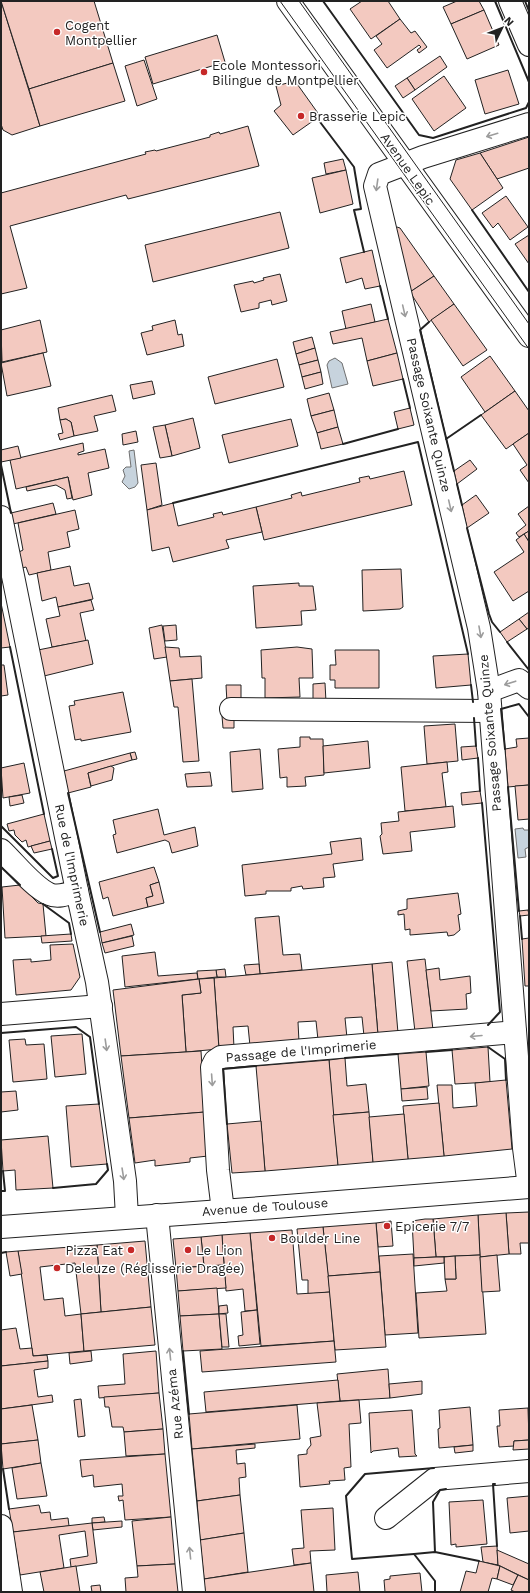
<svg xmlns="http://www.w3.org/2000/svg" width="530" height="1593" font-family="'Work Sans',sans-serif">
<style>
.water{fill:#c7d3dd;stroke:#6f6f6f}
.building{fill:#f3c9c0;stroke:#222}
.lines{fill:none;stroke-linecap:round;stroke-linejoin:round}
.minor-casing{stroke:#222;stroke-width:24}
.major-casing{stroke:#222;stroke-width:24}
.minor{stroke:#fff;stroke-width:22}
.major{stroke:#fff;stroke-width:22}
.tram{stroke:#222;stroke-width:1}
.wall{stroke:#222;stroke-width:2}
.oneway{stroke:#9c9c9c}
.poi-dot{fill:#c62828;stroke:#fff;stroke-width:1.5}
.labels{text-anchor:middle;dominant-baseline:central;stroke-width:3;stroke-linejoin:round;paint-order:stroke}
.poi-label{font-size:13px;fill:#222;stroke:#fff;text-anchor:start}
.street-label{font-size:13px;fill:#222;stroke:#fff}
</style>
<rect width="100%" height="100%" fill="#fff"/>
<!-- water -->
<g class="water">
<path d="M335 358 342 363 348 384 332 388 327 365 329 361Z"/>
<path d="M134 450 138 483 135 487 129 489 122 482 125 476 123 470 126 467H131L129 451Z"/>
<path d="M523 828 524 830H529V847L525 849 526 857 518 858 515 829Z"/>
</g>
<!-- building -->
<g class="building">
<path d="M1 1 40 126 12 135 3 130 1 124Z"/>
<path d="M1 1H94L113 63 29 89Z"/>
<path d="M362 1H388L400 19 371 39 350 9Z"/>
<path d="M457 1H479L484 10 451 24 443 7Z"/>
<path d="M484 10 499 45 467 59 451 24Z"/>
<path d="M400 19 411 33 415 31 427 47 419 53 417 50 421 47 419 45 387 68 374 50 382 44 376 36Z"/>
<path d="M217 35 225 62 153 84 145 57Z"/>
<path d="M440 56 447 67 415 90 407 78Z"/>
<path d="M144 60 157 99 137 106 125 66Z"/>
<path d="M113 63 125 101 40 126 29 89Z"/>
<path d="M508 70 519 104 485 114 475 80Z"/>
<path d="M444 76 466 108 434 131 412 99Z"/>
<path d="M407 78 415 90 403 98 395 86Z"/>
<path d="M295 81 320 116 293 135 274 111 281 105 276 86Z"/>
<path d="M248 126 259 166 128 199 126 195 10 226 27 288 1 294V193L146 154 145 152 155 150 156 151 210 137V135L219 132 220 134Z"/>
<path d="M529 137V168L497 179 480 153Z"/>
<path d="M480 153 503 188 472 210 450 179 456 160Z"/>
<path d="M343 159 346 170 326 174 324 163Z"/>
<path d="M346 170 353 204 320 213 312 178Z"/>
<path d="M506 196 528 227 510 240 498 223 493 228 482 213Z"/>
<path d="M280 212 289 248 153 282 145 245Z"/>
<path d="M397 227 400 228 434 276 410 292 396 228Z"/>
<path d="M529 235V264L515 244Z"/>
<path d="M372 250 380 286 365 289 362 278 346 283 340 258Z"/>
<path d="M280 274 287 301 272 305 271 300 259 303V308L241 312 234 285 253 281 254 283 264 280 263 278Z"/>
<path d="M434 276 454 304 429 322 410 292Z"/>
<path d="M371 304 375 322 346 329 342 311Z"/>
<path d="M454 304 487 350 463 366 431 320Z"/>
<path d="M388 319 397 353 367 361 362 338 333 344 330 332Z"/>
<path d="M40 320 47 352 2 362 1 330Z"/>
<path d="M175 320 178 335 182 334 184 346 147 355 141 333 153 330 152 326Z"/>
<path d="M312 337 315 348 296 354 293 342Z"/>
<path d="M315 348 318 360 299 365 296 354Z"/>
<path d="M43 353 51 386 7 396 1 363Z"/>
<path d="M397 353 403 379 373 386 367 361Z"/>
<path d="M490 356 515 391 485 412 461 377Z"/>
<path d="M277 359 284 387 215 404 208 377Z"/>
<path d="M318 360 321 372 302 377 299 365Z"/>
<path d="M321 372 323 384 305 389 302 377Z"/>
<path d="M152 381 155 394 133 399 130 385Z"/>
<path d="M515 391 529 411V433L506 449 481 415Z"/>
<path d="M329 393 334 410 311 416 307 399Z"/>
<path d="M112 395 116 411 94 416 98 431 74 436 71 422 66 419 60 420 58 408Z"/>
<path d="M410 408 414 425 398 429 394 412Z"/>
<path d="M334 410 338 427 317 433 311 416Z"/>
<path d="M193 418 200 448 172 456 165 425Z"/>
<path d="M66 419 71 422 74 436 60 440 58 434 63 433 60 420Z"/>
<path d="M291 419 298 446 229 463 222 435Z"/>
<path d="M165 425 172 456 160 458 153 427Z"/>
<path d="M338 427 343 444 321 449 317 433Z"/>
<path d="M136 431 138 442 123 445 122 434Z"/>
<path d="M529 433V483L520 470 527 465 513 444Z"/>
<path d="M83 443 84 451 78 453V455L105 449 109 468 88 473 92 495 73 500 68 477 16 489 10 460Z"/>
<path d="M18 446 21 458 1 462V450Z"/>
<path d="M470 460 477 469 457 484 454 471Z"/>
<path d="M156 463 162 505 147 510 141 465Z"/>
<path d="M404 471 412 505 264 540 256 507 292 498 291 495 301 492 302 496 360 482 359 478 369 476 370 479Z"/>
<path d="M68 477 72 498 67 499 65 490 56 485 27 491 26 487Z"/>
<path d="M476 495 489 513 467 528 462 505Z"/>
<path d="M53 503 56 514 13 524 11 513Z"/>
<path d="M173 503 178 526 214 517 213 514 222 512 223 515 256 507 262 532 226 540 229 548 173 562 169 547 152 551 147 510Z"/>
<path d="M529 506V531L519 537 516 533 526 525 518 514Z"/>
<path d="M75 510 79 529 67 532 70 547 48 552 51 570 29 575 26 567 22 568 19 552 23 550 18 523Z"/>
<path d="M529 531V542L524 534Z"/>
<path d="M524 534 529 542V591L513 601 494 572 524 552 516 540Z"/>
<path d="M70 566 74 586 89 583 93 599 58 607 56 597 42 601 37 573Z"/>
<path d="M401 569 403 607 400 609 363 611 362 570Z"/>
<path d="M299 583V586H313L316 610 301 611 302 625 256 628 253 586Z"/>
<path d="M91 600 94 610 80 613 86 641 52 647 46 619 60 616 58 607Z"/>
<path d="M1 603 10 647 1 648Z"/>
<path d="M529 612V628L527 629 519 619Z"/>
<path d="M519 619 527 629 507 642 500 632Z"/>
<path d="M162 625 167 657 154 659 149 628Z"/>
<path d="M176 625 177 640 165 641 163 626Z"/>
<path d="M88 640 93 664 44 676 38 650Z"/>
<path d="M165 647 179 648 180 657 201 656 202 678 170 681Z"/>
<path d="M297 647 312 649 313 678H299L300 697 265 698V678H262L261 650Z"/>
<path d="M335 650H379V688H335V680H330V665H336Z"/>
<path d="M468 654 471 685 436 688 433 656Z"/>
<path d="M1 665H4L8 695 1 696Z"/>
<path d="M192 679 199 761 183 762 178 707H174L170 681Z"/>
<path d="M325 683 326 702H313V684Z"/>
<path d="M226 685H241V702L227 703Z"/>
<path d="M123 692 131 732 81 741V739L75 740 69 706 75 705 74 701Z"/>
<path d="M222 716H234V728H223Z"/>
<path d="M455 724 458 761 427 764 424 726Z"/>
<path d="M300 737H310V739H323L324 775 305 777 306 786 287 787V777L280 778 278 749 300 747Z"/>
<path d="M529 738V785L508 787 505 749 517 747 516 739Z"/>
<path d="M368 741 370 768 324 773 323 746Z"/>
<path d="M476 746 478 758 462 760 461 747Z"/>
<path d="M260 749 263 789 232 792 230 752Z"/>
<path d="M135 752 137 759 132 760 130 753Z"/>
<path d="M130 753 132 760 88 773 91 787 68 793 64 771Z"/>
<path d="M447 762 448 772 442 773 446 807 405 811 401 767Z"/>
<path d="M24 763 30 793 3 798 1 768Z"/>
<path d="M111 766 114 768 112 780 91 786 88 773Z"/>
<path d="M210 772 212 786 187 787 185 774Z"/>
<path d="M529 785V819L518 820 515 786Z"/>
<path d="M480 791 482 803 462 805 461 793Z"/>
<path d="M22 795 24 803 10 806 9 797Z"/>
<path d="M453 806 455 827 410 832 412 851 383 854 380 836 382 834 381 823 399 821 398 812Z"/>
<path d="M158 809 164 835 195 827 198 846 172 853 169 842 165 840 117 853 113 835 116 834 113 820Z"/>
<path d="M44 814 50 841 28 847 26 840 22 842 15 835 14 830 9 831 7 824Z"/>
<path d="M361 838 363 860 333 864 335 877 323 878 324 887 303 889 302 886 291 888V891H266V894L245 896 242 865 332 854 330 842Z"/>
<path d="M50 841 52 849 34 853 31 846Z"/>
<path d="M154 867 159 882 150 885 153 896 146 898 148 907 113 916 108 897 103 899 99 882Z"/>
<path d="M159 882 164 903 148 907 146 898 153 896 150 885Z"/>
<path d="M20 885 38 903 43 904 46 936 5 938 2 887Z"/>
<path d="M458 893 461 914 458 915 460 930 454 935 448 936 447 932 410 935V929L405 930 404 914 398 915V911L407 909V899Z"/>
<path d="M528 910 529 915 520 916 519 911Z"/>
<path d="M279 916 283 955 300 954 302 970 260 974 255 918Z"/>
<path d="M131 924 134 935 102 943 100 932Z"/>
<path d="M71 934 72 941 42 943 41 936Z"/>
<path d="M132 936 134 946 105 953 102 943Z"/>
<path d="M529 938V986H525L522 939Z"/>
<path d="M73 944 80 977 71 990 16 995 13 960 31 959V962L51 960 50 945Z"/>
<path d="M155 952 158 976 197 973 198 979 125 987 122 956Z"/>
<path d="M425 959 433 1030 415 1032 407 961Z"/>
<path d="M392 962 398 1033 378 1035 372 964Z"/>
<path d="M259 964 260 974 246 975 244 965Z"/>
<path d="M372 964 378 1035 364 1036 362 1017 345 1018 347 1038 318 1040 316 1021 298 1022 299 1042 250 1046 248 1026 233 1027 234 1048 219 1049 214 978Z"/>
<path d="M439 968 440 980 470 976 471 993 466 994 467 1009 431 1011 426 970Z"/>
<path d="M225 969 226 977H217L216 970Z"/>
<path d="M216 970 217 977 198 979 197 971Z"/>
<path d="M214 978 219 1049 186 1052 182 995 201 993 199 979Z"/>
<path d="M199 979 201 993 182 995 186 1052 121 1056 113 990Z"/>
<path d="M82 1034 86 1074 55 1077 51 1036Z"/>
<path d="M25 1039 26 1045 44 1044 47 1079 13 1082 9 1040Z"/>
<path d="M488 1047 490 1082 455 1084 452 1050Z"/>
<path d="M201 1051 205 1112 129 1118 121 1056Z"/>
<path d="M426 1052 429 1086 401 1089 398 1054Z"/>
<path d="M345 1058 347 1086 366 1084 369 1112 333 1115 329 1060Z"/>
<path d="M329 1060 338 1165 265 1171 256 1066Z"/>
<path d="M506 1080 512 1149 444 1156 437 1085H452L453 1108 477 1106 475 1083Z"/>
<path d="M427 1087 428 1099 402 1101 401 1089Z"/>
<path d="M16 1091 18 1110 1 1112V1092Z"/>
<path d="M439 1103 444 1156 408 1159 403 1106Z"/>
<path d="M99 1104 107 1164 71 1167 66 1106Z"/>
<path d="M205 1112 208 1156 190 1158V1162L155 1166V1160L135 1163 129 1118Z"/>
<path d="M369 1112 373 1162 338 1165 333 1115Z"/>
<path d="M404 1114 408 1159 373 1162 369 1117Z"/>
<path d="M261 1121 265 1171 232 1173 227 1124Z"/>
<path d="M48 1136 53 1188 16 1190 15 1170 3 1171 1 1140Z"/>
<path d="M529 1212V1243H520L521 1254H509L506 1213Z"/>
<path d="M506 1213 509 1254 480 1257 478 1215Z"/>
<path d="M478 1215 480 1255 436 1257 433 1219Z"/>
<path d="M425 1219H433L436 1257 414 1258 412 1221Z"/>
<path d="M391 1221 393 1246 378 1247 376 1223Z"/>
<path d="M376 1223 380 1272 328 1276 323 1227Z"/>
<path d="M323 1227 330 1292 308 1294V1280H302L297 1229Z"/>
<path d="M292 1230 297 1294 330 1292 334 1341 261 1346 250 1233Z"/>
<path d="M250 1233 257 1310 245 1311 243 1289 226 1291 222 1235Z"/>
<path d="M222 1235 224 1265 204 1266 201 1237Z"/>
<path d="M201 1237 204 1266 176 1268 173 1239Z"/>
<path d="M145 1241 151 1307 101 1312 97 1245Z"/>
<path d="M97 1245 101 1312 81 1314 75 1263 40 1267 44 1300 63 1298 65 1316 81 1314 84 1351 33 1356 18 1251Z"/>
<path d="M18 1251 22 1274 10 1276 6 1252Z"/>
<path d="M413 1254 418 1333 385 1335 379 1256Z"/>
<path d="M480 1255 486 1334 419 1338 416 1293 447 1291 445 1279H456L455 1256Z"/>
<path d="M497 1255 500 1291 482 1292 480 1257Z"/>
<path d="M455 1256 456 1279H445L444 1257Z"/>
<path d="M436 1257H444V1263L414 1266V1258Z"/>
<path d="M224 1265 226 1288 178 1291 176 1268Z"/>
<path d="M380 1272 386 1347 335 1350 328 1276Z"/>
<path d="M217 1288 219 1314 180 1316 178 1291Z"/>
<path d="M227 1305 228 1313 219 1314V1306Z"/>
<path d="M151 1307 155 1345 84 1351 81 1314Z"/>
<path d="M257 1310 260 1344 239 1346 238 1336 243 1335 241 1312Z"/>
<path d="M219 1314 222 1349 183 1351 180 1316Z"/>
<path d="M219 1314H226L229 1347H222Z"/>
<path d="M16 1328 20 1349 32 1348 33 1356 47 1355 48 1361 1 1366V1330Z"/>
<path d="M334 1341 336 1362 202 1372 200 1351Z"/>
<path d="M91 1351 92 1361 70 1364 69 1353Z"/>
<path d="M156 1351 159 1393 99 1398 98 1386 125 1384 123 1354Z"/>
<path d="M48 1361V1368L34 1370 38 1397 52 1395 53 1402 1 1409V1366Z"/>
<path d="M388 1369 390 1398 340 1401 337 1374Z"/>
<path d="M338 1380 340 1401 206 1412 204 1392Z"/>
<path d="M422 1381V1394L390 1398 389 1384Z"/>
<path d="M159 1393 163 1429 124 1432 123 1427H112L109 1407H105L104 1397Z"/>
<path d="M81 1399 85 1436 78 1437 74 1400Z"/>
<path d="M359 1400 361 1423 349 1424 351 1467 344 1468 345 1480 329 1481 330 1484 300 1487 298 1455 307 1454V1450L311 1445 310 1438 321 1436 317 1403Z"/>
<path d="M32 1405 38 1440 1 1444V1409Z"/>
<path d="M297 1405 300 1439 192 1449 189 1414Z"/>
<path d="M470 1407 473 1445 439 1448 438 1429 440 1428 439 1410Z"/>
<path d="M528 1408 529 1440 514 1441V1446L499 1447 497 1426H500L499 1410Z"/>
<path d="M412 1410 415 1454 417 1456 399 1457 398 1448 373 1451 371 1453 369 1413Z"/>
<path d="M163 1429 165 1454 126 1456 124 1432Z"/>
<path d="M38 1440 41 1463 3 1469 1 1444Z"/>
<path d="M529 1440V1449L513 1450 514 1441Z"/>
<path d="M255 1444V1448L236 1450 237 1464 245 1463 246 1477 239 1478 240 1495 197 1501 192 1449Z"/>
<path d="M473 1445V1451L455 1453 454 1447Z"/>
<path d="M165 1454 171 1517 125 1520 123 1500 119 1501 118 1496H123L122 1484 94 1487 93 1475 82 1477 80 1460Z"/>
<path d="M41 1463 47 1496 17 1499 12 1468Z"/>
<path d="M240 1495 244 1533 200 1540 197 1501Z"/>
<path d="M529 1496V1531L510 1533 507 1498Z"/>
<path d="M483 1500 487 1544 456 1547V1544L451 1545 449 1502Z"/>
<path d="M39 1505 41 1513 50 1512 51 1520 68 1518 69 1526 13 1532 9 1509Z"/>
<path d="M333 1508 335 1550 310 1551 311 1563 294 1565 292 1549 304 1548 301 1510Z"/>
<path d="M104 1517 105 1522 92 1523V1518Z"/>
<path d="M171 1517 175 1564 137 1566 132 1521Z"/>
<path d="M122 1521V1527L93 1530 92 1523Z"/>
<path d="M92 1523 97 1563 71 1567 70 1559 88 1556 85 1531 59 1535 64 1568 20 1575 13 1532Z"/>
<path d="M244 1533 248 1572 204 1579 200 1540Z"/>
<path d="M497 1546 498 1565 483 1562 481 1547Z"/>
<path d="M497 1550 529 1564V1580L498 1565Z"/>
<path d="M479 1561 500 1566 497 1579 492 1578 488 1592H460L466 1571 476 1573Z"/>
<path d="M311 1563 314 1592H205L204 1579Z"/>
<path d="M175 1564 178 1592H126L125 1578 138 1577 137 1566Z"/>
<path d="M76 1566 80 1592H44L40 1572Z"/>
<path d="M500 1566 518 1575 513 1585 497 1579Z"/>
<path d="M358 1572 360 1592H327L326 1575Z"/>
<path d="M420 1573 422 1592H385L384 1580 390 1579V1576Z"/>
<path d="M518 1575 529 1580V1592H515L511 1590Z"/>
<path d="M100 1585 101 1592H92L91 1586Z"/>
</g>
<g class="lines">
<!-- minor casing -->
<g class="minor-casing">
<g id="minor">
<path d="M288 1 529 336"/>
<path d="M510 1 529 45"/>
<path d="M1 517 77 891 97 982 125 1181 127 1217"/>
<path d="M489 691 519 680 529 688"/>
<path d="M231 709 490 711"/>
<path d="M1 850C14 862 33 887 49 894 58 898 68 894 77 891"/>
<path d="M1 1014 101 1006"/>
<path d="M529 1187 524 1148 489 691 479 628 375 186 379 174 423 157 529 124"/>
<path d="M223 1211 218 1170 212 1067 215 1061 221 1057 515 1032"/>
<path d="M157 1215 194 1592"/>
<path d="M386 1518 435 1479 529 1471"/>
<path d="M1 1526 11 1592"/>
</g>
</g>
<!-- major casing -->
<g class="major-casing">
<path id="major" d="M1 1227 249 1209 529 1187"/>
</g>
<!-- minor -->
<use href="#minor" class="minor"/>
<!-- major -->
<use href="#major" class="major"/>
<!-- tram -->
<g class="tram">
<path d="M280 1 529 349"/>
<path d="M299 1 529 324"/>
</g>
<!-- wall -->
<g class="wall">
<path d="M323 1 419 135 433 138 526 108 529 102"/>
<path d="M495 1 529 82"/>
<path d="M525 1 529 11"/>
<path d="M317 118 354 167 361 209 354 210 364 252"/>
<path d="M472 210 529 292"/>
<path d="M380 286 388 319"/>
<path d="M429 322 420 330 454 471"/>
<path d="M403 379 410 408"/>
<path d="M446 439 481 415"/>
<path d="M343 444 398 429"/>
<path d="M1 465 11 513"/>
<path d="M457 484 462 505"/>
<path d="M173 503 418 442 468 654"/>
<path d="M467 528 489 614 492 622 500 632"/>
<path d="M507 642 529 670"/>
<path d="M10 647 44 814"/>
<path d="M471 685 473 702"/>
<path d="M474 718 476 746"/>
<path d="M505 749 501 709 519 704 529 717"/>
<path d="M478 758 480 791"/>
<path d="M508 787 519 911"/>
<path d="M68 793 100 932"/>
<path d="M482 803 500 1012 488 1025"/>
<path d="M1 826 53 878 58 876 52 849"/>
<path d="M1 867 20 885"/>
<path d="M43 904 69 923 71 934"/>
<path d="M520 916 522 939"/>
<path d="M1 1033 76 1027 90 1037 99 1104"/>
<path d="M488 1047 505 1059 506 1080"/>
<path d="M426 1052 452 1050"/>
<path d="M345 1058 398 1054"/>
<path d="M227 1124 223 1069 256 1066"/>
<path d="M53 1188 96 1184 108 1170 107 1164"/>
<path d="M1 1191H5L3 1171"/>
<path d="M1 1253 6 1252"/>
<path d="M183 1351 189 1414"/>
<path d="M3 1469 9 1509"/>
<path d="M495 1484H493L497 1546"/>
<path d="M435 1552 433 1502 440 1490 446 1489"/>
<path d="M414 1554 352 1559 346 1496 365 1474 434 1468"/>
<path d="M435 1592V1581L414 1554 435 1552 479 1561"/>
</g>
</g>
<!-- one-way arrows -->
<defs><path id="oneway-shaft" d="M-6 0H5M1.5-3L5.5 0L1.5 3" fill="none" stroke-width="1.6" stroke-linecap="round" stroke-linejoin="round"/></defs>
<g class="oneway">
<use href="#oneway-shaft" transform="translate(492 135) rotate(163)"/>
<use href="#oneway-shaft" transform="translate(377 185) rotate(98)"/>
<use href="#oneway-shaft" transform="translate(404 311) rotate(77)"/>
<use href="#oneway-shaft" transform="translate(450 506) rotate(77)"/>
<use href="#oneway-shaft" transform="translate(480 632) rotate(80)"/>
<use href="#oneway-shaft" transform="translate(510 683) rotate(162)"/>
<use href="#oneway-shaft" transform="translate(476 1036) rotate(175)"/>
<use href="#oneway-shaft" transform="translate(106 1045) rotate(82)"/>
<use href="#oneway-shaft" transform="translate(212 1080) rotate(86)"/>
<use href="#oneway-shaft" transform="translate(123 1174) rotate(81)"/>
<use href="#oneway-shaft" transform="translate(170 1354) rotate(-96)"/>
<use href="#oneway-shaft" transform="translate(190 1553) rotate(-96)"/>
</g>
<!-- markers -->
<g class="poi-dot">
<circle cx="57" cy="32" r="4"/>
<circle cx="204" cy="72" r="4"/>
<circle cx="301" cy="116" r="4"/>
<circle cx="387" cy="1226" r="4"/>
<circle cx="272" cy="1238" r="4"/>
<circle cx="131" cy="1250" r="4"/>
<circle cx="188" cy="1250" r="4"/>
<circle cx="57" cy="1268" r="4"/>
</g>
<g class="labels">
<!-- poi labels -->
<g class="poi-label">
<text x="65" y="25">Cogent<tspan x="65" dy="15">Montpellier</tspan></text>
<text x="212" y="65">Ecole Montessori<tspan x="212" dy="15">Bilingue de Montpellier</tspan></text>
<text x="309" y="116">Brasserie Lepic</text>
<text x="395" y="1226">Epicerie 7/7</text>
<text x="280" y="1238">Boulder Line</text>
<text x="123" y="1250" text-anchor="end">Pizza Eat</text>
<text x="196" y="1250">Le Lion</text>
<text x="65" y="1268">Deleuze (Réglisserie Dragée)</text>
</g>
<!-- street labels -->
<g class="street-label">
<text transform="translate(408 169) rotate(55)">Avenue Lepic</text>
<text transform="translate(429 415) rotate(77)">Passage Soixante Quinze</text>
<text transform="translate(490 733) rotate(-95)">Passage Soixante Quinze</text>
<text transform="translate(72 865) rotate(78)">Rue de l'Imprimerie</text>
<text transform="translate(301 1051) rotate(-5)">Passage de l'Imprimerie</text>
<text transform="translate(265 1207) rotate(-4)">Avenue de Toulouse</text>
<text transform="translate(175 1404) rotate(-96)">Rue Azéma</text>
</g>
</g>
<!-- border -->
<rect width="530" height="1593" fill="none" stroke="#222222" stroke-width="4"/>
<!-- north arrow -->
<g transform="translate(502 28) rotate(47)" stroke="#ffffff" stroke-width="3" paint-order="stroke">
<path d="M0-3L7 15L0 10L-7 15Z" fill="#222222"/>
<text y="-6" font-size="11" font-weight="bold" text-anchor="middle" fill="#222222">N</text>
</g>
</svg>
